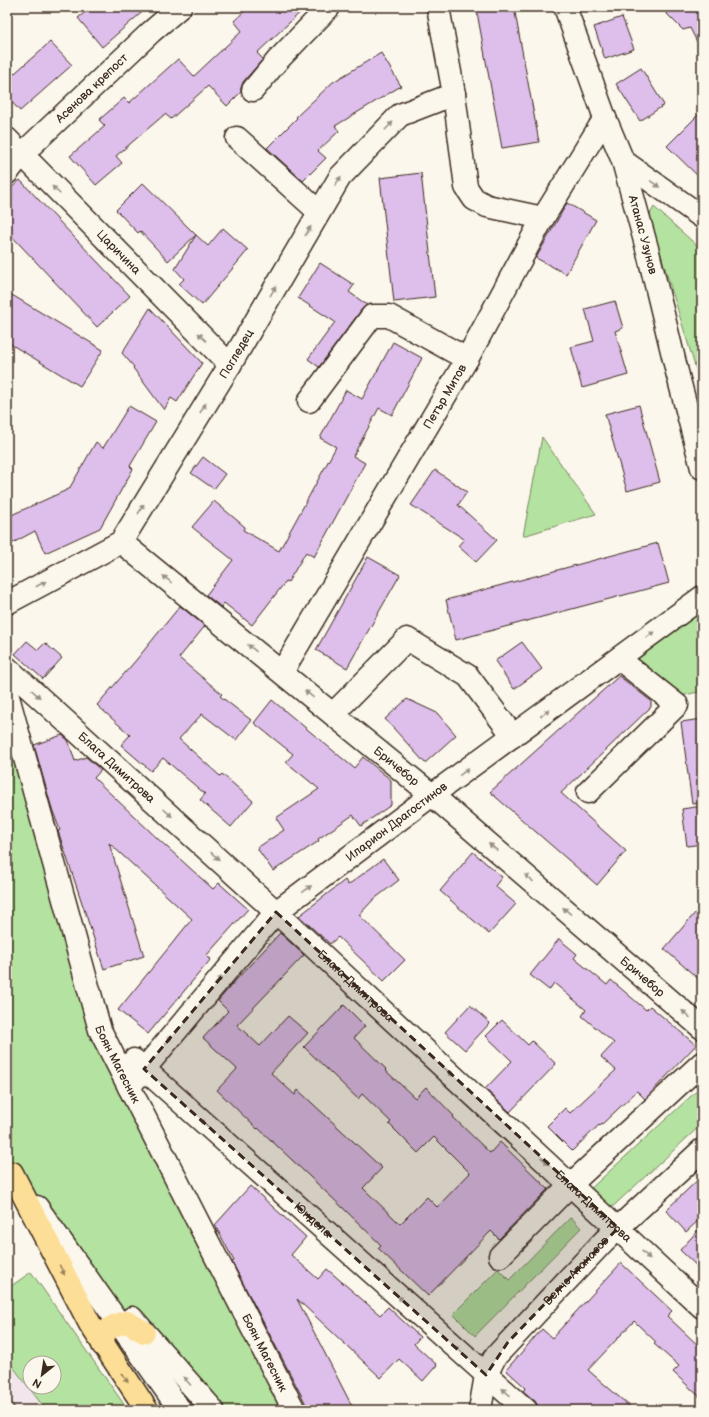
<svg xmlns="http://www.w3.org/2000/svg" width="709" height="1417" font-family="'Balsamiq Sans',sans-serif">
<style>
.built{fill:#f2e6ec}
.green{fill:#b4e2a0;stroke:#78865f;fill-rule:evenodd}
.building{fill:#debeeb;stroke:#3b2a1e}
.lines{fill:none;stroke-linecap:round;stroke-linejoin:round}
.minor-casing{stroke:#3b2a1e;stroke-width:25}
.major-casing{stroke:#3b2a1e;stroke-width:25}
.minor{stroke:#fbf7ec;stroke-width:22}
.major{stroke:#fdde96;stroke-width:22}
.rail-casing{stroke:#3b2a1e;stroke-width:4.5}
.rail{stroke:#fbf7ec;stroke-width:3;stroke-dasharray:9;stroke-linecap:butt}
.oneway{fill:#9b9085}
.oneway2{fill:#9c845a}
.marked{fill:#3b2a1e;fill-opacity:0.2;stroke:#3b2a1e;stroke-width:3;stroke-dasharray:8 5;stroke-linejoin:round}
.labels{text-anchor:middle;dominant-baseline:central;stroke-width:3;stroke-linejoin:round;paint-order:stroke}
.street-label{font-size:12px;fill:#3b2a1e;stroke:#fbf7ec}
</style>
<rect width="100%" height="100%" fill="#fbf7ec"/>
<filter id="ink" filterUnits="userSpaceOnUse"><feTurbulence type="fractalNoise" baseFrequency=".025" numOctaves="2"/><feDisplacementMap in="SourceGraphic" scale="8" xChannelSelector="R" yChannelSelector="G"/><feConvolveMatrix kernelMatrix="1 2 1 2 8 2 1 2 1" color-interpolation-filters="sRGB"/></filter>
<g filter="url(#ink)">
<!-- built -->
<path class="built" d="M7 1359 46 1410H7Z"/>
<!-- green -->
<g class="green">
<path d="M654 207 702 250V389L649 216Z"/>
<path d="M542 437 596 514 523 536Z"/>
<path d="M702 608V691L681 696 635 657Z"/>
<path d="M7 693 100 1030 294 1410H213L49 1224 7 1167Z"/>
<path d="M702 1086V1124L608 1211 587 1192Z"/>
<path d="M571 1217 581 1228 475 1336 453 1314 498 1269 509 1280Z"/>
<path d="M31 1272 128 1410H46L7 1359V1289ZM30 1363H54V1387H30Z"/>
</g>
<!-- building -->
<g class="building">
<path d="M91 7H148L102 47 78 18Z"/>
<path d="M249 7H306L257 53 263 59 243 82 241 88V92L227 106 208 86 171 119 165 114 116 156 122 163 96 185 70 156 105 126 99 120 124 98 129 103 178 59 194 76 242 31 234 21Z"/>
<path d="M476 7H514L539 142 502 148Z"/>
<path d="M660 7H702V52L690 28 683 30Z"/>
<path d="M622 17 634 49 605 59 594 27Z"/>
<path d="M50 42 72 65 20 111 7 97V80Z"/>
<path d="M381 53 401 86 335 126 339 131 318 151 326 158 303 181 267 148 297 118 296 117 333 82Z"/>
<path d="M641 68 664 105 640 121 616 84Z"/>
<path d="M702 111V180L667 146Z"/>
<path d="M421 173 435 297 394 302 380 178Z"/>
<path d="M20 180 130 296 97 327 7 231V192Z"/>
<path d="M143 183 196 235 168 261 140 231 138 233 116 210Z"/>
<path d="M567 203 596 220 566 274 536 258Z"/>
<path d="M223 228 248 250 202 305 179 284 184 279 175 269 196 235 208 246Z"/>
<path d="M320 263 354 285 349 292 367 305 362 309 319 367 308 359 335 322 298 298Z"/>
<path d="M7 292 103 350 80 386 7 342Z"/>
<path d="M615 301 623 328 615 331 628 375 582 388 571 347 594 341 585 309Z"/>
<path d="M150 308 202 363 177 402 171 398 164 410 133 368 134 367 122 353Z"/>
<path d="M393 342 422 358 392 415 379 408 353 456 365 463 314 557 306 552 288 582 286 581 252 625 224 603 221 607 206 595 233 560 192 527 214 501 245 527 243 530 279 551 336 447 320 438 346 390 362 399Z"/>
<path d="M639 405 660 482 627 491 605 414Z"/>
<path d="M129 406 156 422 130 466 133 469 100 528 45 553 35 531 7 546V517L69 489 96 442 103 448Z"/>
<path d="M203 457 225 474 214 489 191 473Z"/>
<path d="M435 470 467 492 458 505 497 540 476 562 458 546 464 539 411 505Z"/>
<path d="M658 543 669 583 456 640 446 600Z"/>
<path d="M368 557 400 575 347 668 316 650Z"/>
<path d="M180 606 205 626 179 658 222 694 220 696 251 720 236 740 202 714 179 739 220 776 222 774 253 801 231 827 200 800 205 794 163 758 151 771 121 745 130 735 97 705 137 659Z"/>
<path d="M27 641 38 650 45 643 62 658 43 679 15 654Z"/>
<path d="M522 642 542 669 514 689 495 661Z"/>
<path d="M619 676 651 701V707L561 793 626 851 597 885 490 792Z"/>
<path d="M407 699 437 713 456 735 425 763 385 719Z"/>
<path d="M272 700 354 768 363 757 391 780V805L361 826 353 815 318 839 319 841 273 871 257 848 284 830 276 818 319 789 286 762 293 754 254 723Z"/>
<path d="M702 719V803L692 804 681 722Z"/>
<path d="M62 735 68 740 75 761 86 757 101 770 94 778 157 838 213 889 219 883 248 909 206 956 211 959 148 1034 118 1010 192 919 109 843 144 956 104 969 58 831 60 830 52 809 34 745Z"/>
<path d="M702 806V844L687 846 682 809Z"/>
<path d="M473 852 502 877 495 886 516 904 489 934 440 891Z"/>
<path d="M383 859 399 880 373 900 359 915 405 960 384 981 338 937 330 944 299 916 345 880 348 885Z"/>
<path d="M702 905V982L664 949Z"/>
<path d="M280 933 304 955 237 1025 260 1046 288 1016 308 1033 271 1073 295 1095 298 1090 382 1168 363 1188 400 1224 427 1197 437 1207 470 1173 434 1137 418 1153 389 1124 391 1122 362 1094 358 1099 304 1047 344 1005 365 1026 354 1038 386 1069 385 1070 415 1098 426 1087 454 1116 453 1117 490 1153 500 1142 548 1189 499 1239 491 1231 428 1296 378 1248 381 1245 343 1208 258 1128 257 1129 217 1090 237 1069 203 1038 228 1011 218 1001 235 981Z"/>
<path d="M559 939 577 954 574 958 607 985 611 980 646 1010 650 1006 696 1045 645 1099 637 1091 600 1126 599 1125 572 1151 547 1126 565 1108 570 1113 616 1070 601 1057 614 1043 582 1016 586 1010 554 983 549 990 530 975Z"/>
<path d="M470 1005 490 1023 465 1050 445 1032Z"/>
<path d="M502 1020 528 1045 532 1041 556 1064 510 1112 485 1089 512 1061 486 1036Z"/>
<path d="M702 1176V1217L686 1232 666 1210Z"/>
<path d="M250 1186 306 1237 291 1255 318 1279 327 1269 380 1315 388 1307 420 1337 414 1344 437 1365 423 1381 399 1359 381 1378 297 1299 354 1410H309L232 1262 234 1261 215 1225Z"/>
<path d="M702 1226V1271L680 1250Z"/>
<path d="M621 1263 672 1311 667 1316 702 1349V1399L673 1372 679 1366 654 1344 656 1342 634 1321 588 1370 634 1410H538V1406L535 1401 523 1391 526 1388 506 1370 542 1329 552 1338Z"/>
</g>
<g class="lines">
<!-- minor casing -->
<g class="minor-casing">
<g id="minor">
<path d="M438 7 454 94 466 187 474 199 487 206 543 218"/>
<path id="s1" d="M565 7 605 118 623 161 648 252 677 372 702 468"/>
<path d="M253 90 277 61 329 7"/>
<path d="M237 138 319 212"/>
<path id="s2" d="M7 139 230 365"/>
<path d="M623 161 702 217"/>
<path id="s3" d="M7 173 21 155 151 32 180 7"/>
<path d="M309 401 372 316H389L467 359"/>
<path id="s4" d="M121 542 432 795 702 1028"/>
<path id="s5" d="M7 603 121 542 230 365 340 177 400 115 454 94"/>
<path id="s6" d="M7 668 276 912 702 1307"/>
<path id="s7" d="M282 672 467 359 543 218 605 118"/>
<path id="s8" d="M7 693 100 1030 294 1410"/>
<path d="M333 714 407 639 468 676 513 736"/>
<path d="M588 792 677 705 619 659"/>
<path id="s9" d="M134 1060 526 1410"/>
<path id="s10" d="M129 1087 276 912 432 795 702 597"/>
<path d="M37 1207 180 1410"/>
<path d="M500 1256 570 1185 702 1063"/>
<path d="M132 1318 213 1410"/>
<path id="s11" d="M480 1410 486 1375 495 1357 604 1241 702 1150"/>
</g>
</g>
<!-- major casing -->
<g class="major-casing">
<g id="major">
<path d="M12 1173 90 1324 147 1410"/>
<path d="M103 1345C104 1342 103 1338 104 1335 108 1327 119 1323 127 1322L144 1332"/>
</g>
</g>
<!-- minor -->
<use href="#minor" class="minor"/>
<!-- major -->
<use href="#major" class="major"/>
<!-- rail casing -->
<g class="rail-casing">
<path id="rail" d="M7 1400 14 1410"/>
</g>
<!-- rail -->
<use href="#rail" class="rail"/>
</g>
<!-- one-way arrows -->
<defs><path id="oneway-solid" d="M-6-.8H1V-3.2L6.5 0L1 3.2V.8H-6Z"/></defs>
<g class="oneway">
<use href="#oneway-solid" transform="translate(389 126) rotate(-46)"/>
<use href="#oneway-solid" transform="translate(338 181) rotate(-56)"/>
<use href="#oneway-solid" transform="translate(655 184) rotate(35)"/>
<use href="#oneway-solid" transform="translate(56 190) rotate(-135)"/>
<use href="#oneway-solid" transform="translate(308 231) rotate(-59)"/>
<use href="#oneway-solid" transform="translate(273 291) rotate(-60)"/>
<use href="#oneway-solid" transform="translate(202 337) rotate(-135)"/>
<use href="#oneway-solid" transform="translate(203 408) rotate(-59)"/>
<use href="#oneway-solid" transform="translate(141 509) rotate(-59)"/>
<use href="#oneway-solid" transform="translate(167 579) rotate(-141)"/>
<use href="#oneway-solid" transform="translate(41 584) rotate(-28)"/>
<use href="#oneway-solid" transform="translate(650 635) rotate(-36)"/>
<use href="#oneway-solid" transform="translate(252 648) rotate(-141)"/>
<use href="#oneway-solid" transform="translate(36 694) rotate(42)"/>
<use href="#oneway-solid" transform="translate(309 694) rotate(-141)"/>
<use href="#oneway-solid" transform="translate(545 713) rotate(-36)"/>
<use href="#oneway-solid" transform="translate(464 772) rotate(-36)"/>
<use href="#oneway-solid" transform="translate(168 813) rotate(42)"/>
<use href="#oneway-solid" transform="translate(493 847) rotate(-139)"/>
<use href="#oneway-solid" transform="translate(215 856) rotate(42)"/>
<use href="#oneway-solid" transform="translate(529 878) rotate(-139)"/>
<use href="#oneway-solid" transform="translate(307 889) rotate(-37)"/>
<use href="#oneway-solid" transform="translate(567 911) rotate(-139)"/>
<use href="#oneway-solid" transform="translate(218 981) rotate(-50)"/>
<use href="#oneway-solid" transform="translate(686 1014) rotate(-139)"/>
<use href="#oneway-solid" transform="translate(168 1040) rotate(-50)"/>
<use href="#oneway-solid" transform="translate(449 1072) rotate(43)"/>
<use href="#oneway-solid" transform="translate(204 1123) rotate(-138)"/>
<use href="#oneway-solid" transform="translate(545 1161) rotate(43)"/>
<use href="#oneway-solid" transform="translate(646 1255) rotate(43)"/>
<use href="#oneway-solid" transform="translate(402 1300) rotate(-138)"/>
<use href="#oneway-solid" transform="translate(459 1350) rotate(-138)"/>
<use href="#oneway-solid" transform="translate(187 1381) rotate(-131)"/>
<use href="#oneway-solid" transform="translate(506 1392) rotate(-139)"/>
</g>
<g class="oneway2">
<use href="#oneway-solid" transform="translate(62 1270) rotate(63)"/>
<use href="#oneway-solid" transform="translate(125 1378) rotate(57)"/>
</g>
</g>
<!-- marked area -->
<path class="marked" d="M276 912 618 1228 508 1342 486 1375 144 1069Z"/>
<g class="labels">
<!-- street labels -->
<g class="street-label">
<text stroke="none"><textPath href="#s3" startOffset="120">Асенова крепост</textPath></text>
<text stroke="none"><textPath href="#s1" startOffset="241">Атанас Узунов</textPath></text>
<text stroke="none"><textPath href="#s2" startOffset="159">Царичина</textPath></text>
<text stroke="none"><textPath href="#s5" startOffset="350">Погледец</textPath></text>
<text stroke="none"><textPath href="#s7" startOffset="320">Петър Митов</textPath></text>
<text stroke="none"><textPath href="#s4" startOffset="355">Бричебор</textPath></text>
<text stroke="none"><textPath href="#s6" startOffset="148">Блага Димитрова</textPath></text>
<text stroke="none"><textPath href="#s10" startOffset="379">Иларион Драгостинов</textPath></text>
<text stroke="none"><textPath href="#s4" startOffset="679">Бричебор</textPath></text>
<text stroke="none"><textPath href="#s6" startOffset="472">Блага Димитрова</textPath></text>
<text stroke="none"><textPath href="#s8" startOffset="388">Боян Магесник</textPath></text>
<text stroke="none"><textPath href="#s6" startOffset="796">Блага Димитрова</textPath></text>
<text stroke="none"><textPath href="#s9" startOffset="240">Юндола</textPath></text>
<text stroke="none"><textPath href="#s11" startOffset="174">Велчо Атанасов</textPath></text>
<text stroke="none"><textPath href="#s8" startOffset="712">Боян Магесник</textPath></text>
</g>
</g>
<!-- margin -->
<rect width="709" height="1417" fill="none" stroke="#fbf7ec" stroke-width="24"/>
<rect x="12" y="12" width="685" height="1393" fill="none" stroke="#3b2a1e" stroke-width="1.5" filter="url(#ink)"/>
<!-- north arrow -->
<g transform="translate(42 1375) rotate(210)"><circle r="19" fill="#fbf7ec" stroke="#aea59a"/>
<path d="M0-3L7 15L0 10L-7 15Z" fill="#3b2a1e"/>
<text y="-6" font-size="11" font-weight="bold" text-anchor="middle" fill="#3b2a1e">N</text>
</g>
</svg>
